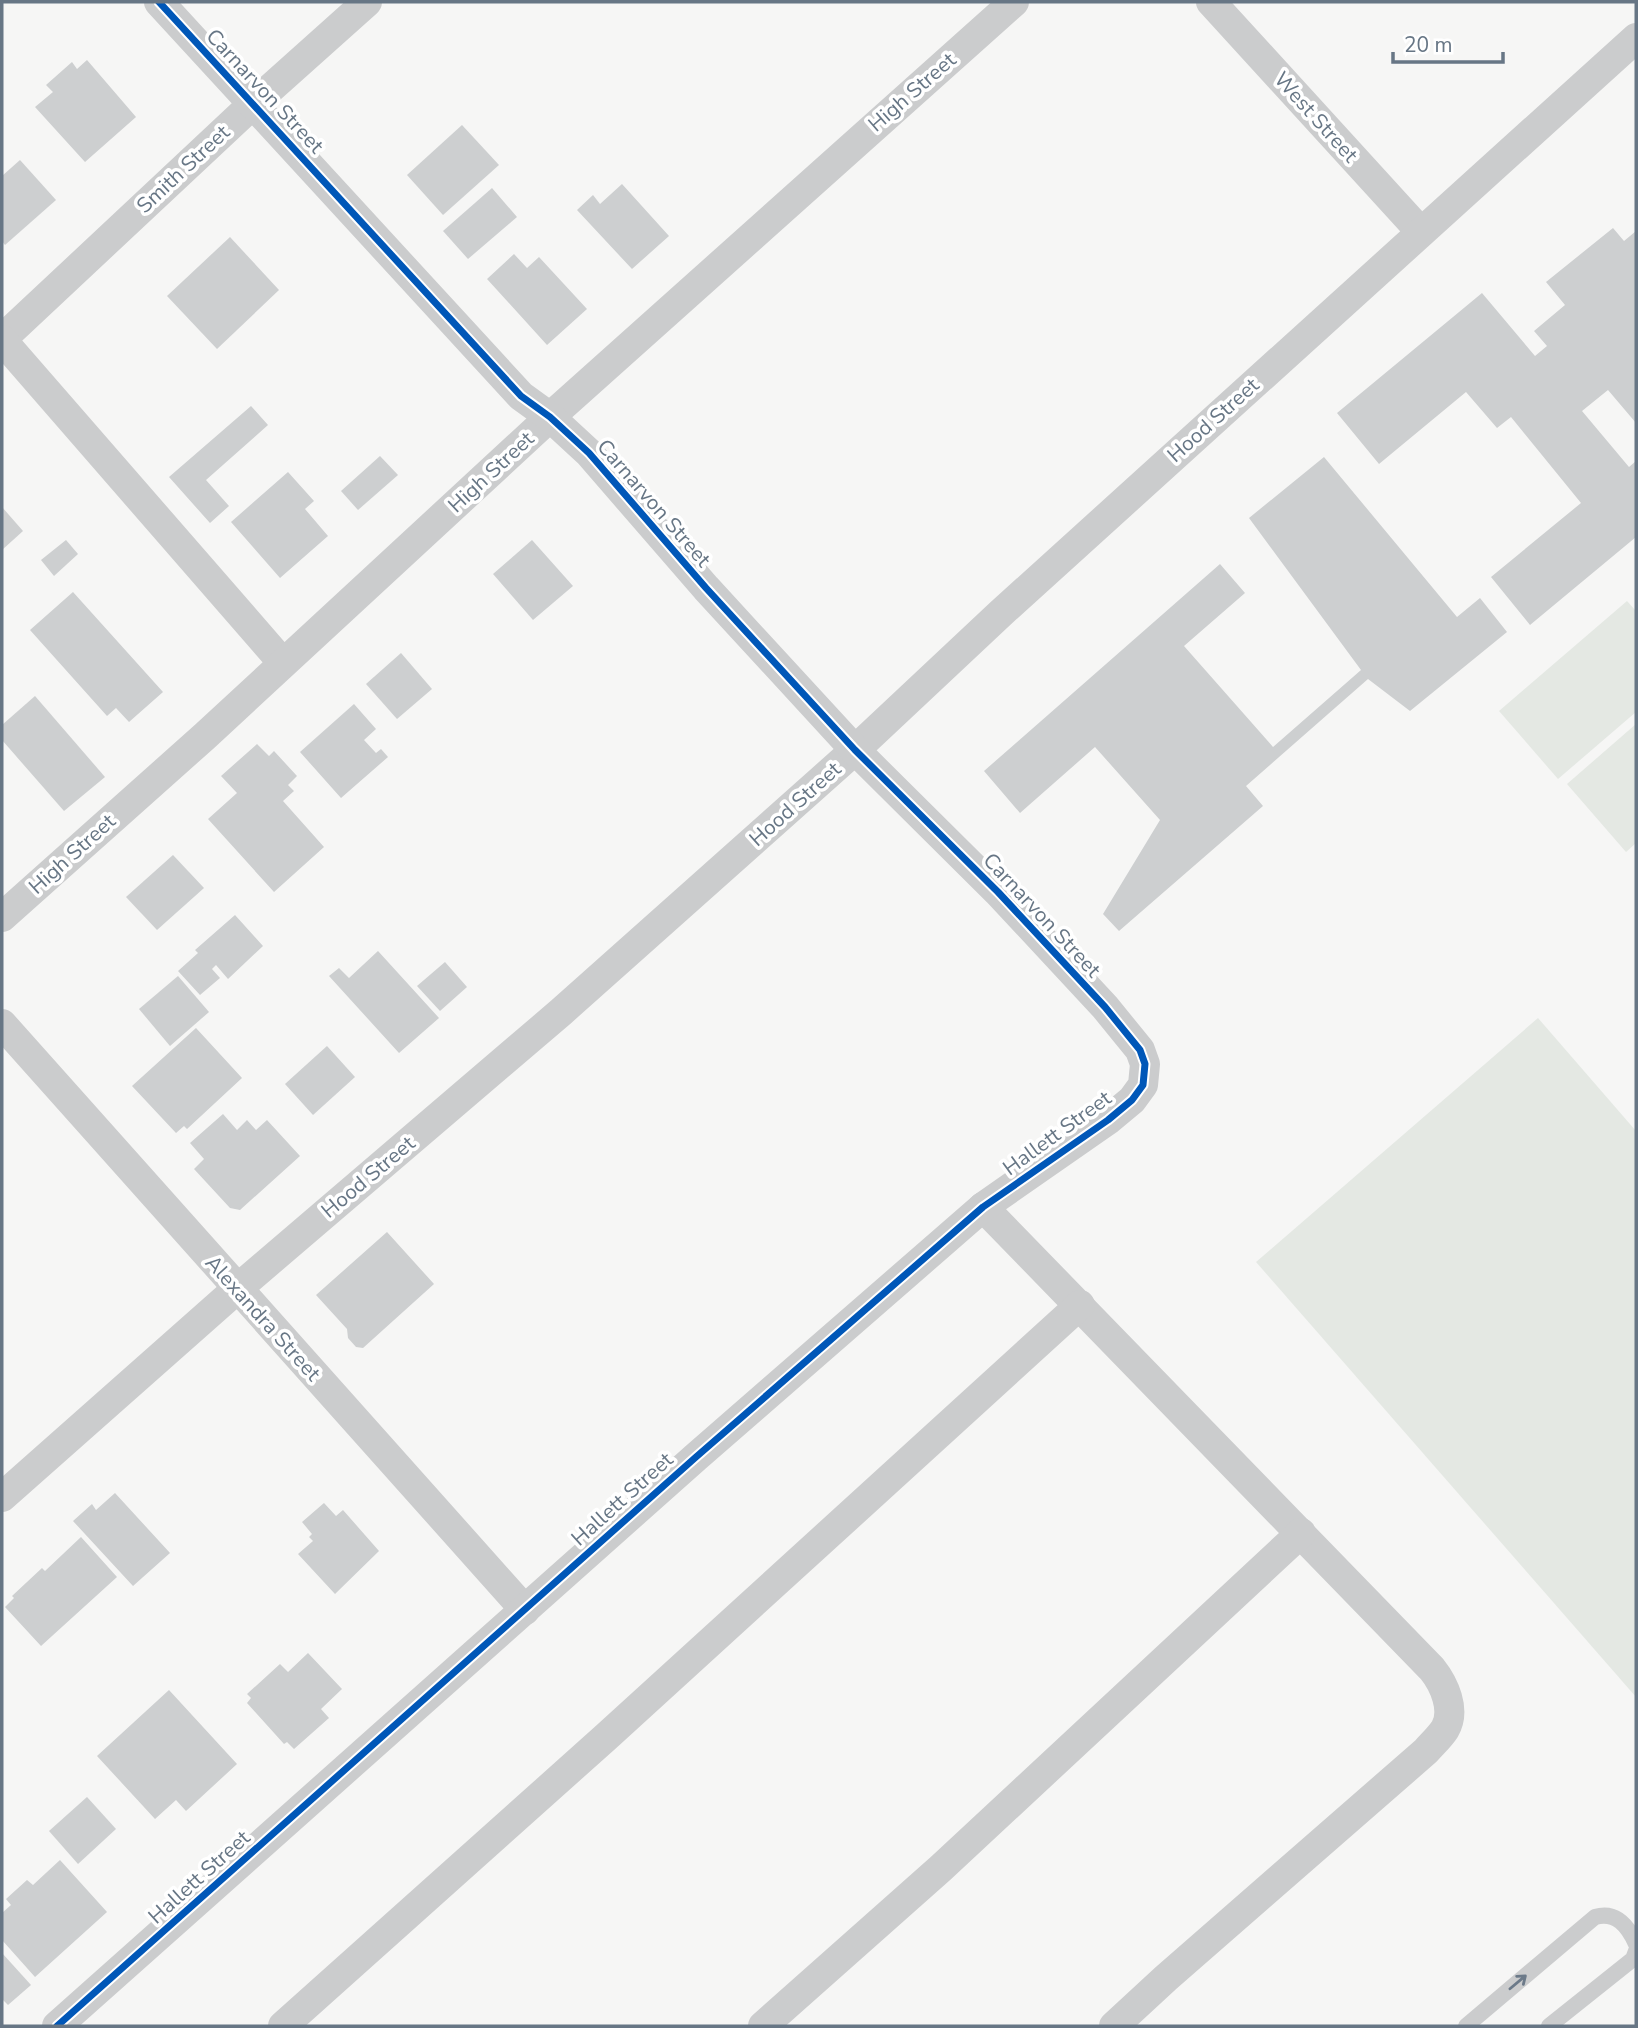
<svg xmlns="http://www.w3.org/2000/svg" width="1638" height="2028" font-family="'Nunito Sans',sans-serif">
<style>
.green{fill:#e4e8e3}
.building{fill:#cdcfd0}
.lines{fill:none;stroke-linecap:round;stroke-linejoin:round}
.lane{stroke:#cbcccd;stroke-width:16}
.street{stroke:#cbcccd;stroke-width:30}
.cycleway-casing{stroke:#fff;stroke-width:11}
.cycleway{stroke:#0057b8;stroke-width:7}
.oneway{stroke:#6c7a89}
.labels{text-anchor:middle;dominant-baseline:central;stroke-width:7;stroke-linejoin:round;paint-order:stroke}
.street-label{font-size:21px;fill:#677685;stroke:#fff}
</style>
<rect width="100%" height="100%" fill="#f6f6f5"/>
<!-- green -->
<g class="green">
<path d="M1627 601 1636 611V712L1558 779 1499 711Z"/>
<path d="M1636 724V843L1626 852 1567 784Z"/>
<path d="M1538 1018 1636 1131V1697L1256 1262Z"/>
</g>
<!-- building -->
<g class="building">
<path d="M87 60 136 117 85 162 35 107 53 92 46 85 72 62 77 69Z"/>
<path d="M462 125 499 165 443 215 407 175Z"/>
<path d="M20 160 56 200 5 245 2 241V176Z"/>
<path d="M622 184 669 236 632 269 577 210 593 195 600 204Z"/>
<path d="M492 188 517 217 468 259 443 231Z"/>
<path d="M1613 228 1624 241 1636 231V423L1608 390 1582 411 1629 467 1636 461V537L1530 625 1491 577 1581 503 1511 417 1497 428 1466 392 1379 464 1337 413 1482 293 1535 356 1547 346 1534 331 1565 305 1546 282Z"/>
<path d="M230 237 279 290 217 349 167 296Z"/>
<path d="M514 254 527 268 539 257 587 309 547 345 487 279Z"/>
<path d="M251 406 268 425 206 480 229 506 210 523 169 477Z"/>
<path d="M380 456 398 475 358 510 341 491Z"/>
<path d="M1324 457 1457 617 1480 598 1507 632 1410 711 1368 679 1246 786 1263 806 1119 931 1103 914 1160 820 1095 747 1020 813 984 771 1220 564 1245 593 1184 646 1273 747 1361 670 1249 518Z"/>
<path d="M288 472 314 501 305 509 328 536 280 578 231 522Z"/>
<path d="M2 507 23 531 2 550Z"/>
<path d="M66 540 78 554 54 576 41 560Z"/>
<path d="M532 540 573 586 533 620 493 574Z"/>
<path d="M73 592 163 692 129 722 116 708 107 716 30 630Z"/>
<path d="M401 653 432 689 397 719 366 684Z"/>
<path d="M35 696 105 777 64 811 2 740V725Z"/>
<path d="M354 704 376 729 364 740 376 753 381 749 388 757 341 798 300 752Z"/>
<path d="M257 744 269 756 274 751 297 776 288 785 294 791 283 801 324 847 274 892 208 819 237 793 221 776Z"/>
<path d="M173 855 204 888 157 930 126 897Z"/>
<path d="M235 915 263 946 228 979 216 965 212 969 220 978 200 995 178 971 198 953 195 950Z"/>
<path d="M378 951 439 1018 399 1053 329 976 339 968 349 978Z"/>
<path d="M445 962 467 987 440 1011 417 986Z"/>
<path d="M178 976 209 1012 170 1046 139 1009Z"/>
<path d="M196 1028 242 1078 187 1129 184 1126 176 1133 132 1086Z"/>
<path d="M327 1046 355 1077 313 1115 285 1084Z"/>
<path d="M223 1114 237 1130 247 1120 256 1130 267 1120 300 1156 240 1210 230 1208 194 1169 204 1159 190 1143Z"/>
<path d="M387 1232 434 1284 363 1348 356 1347 348 1338 347 1329 316 1295Z"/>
<path d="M115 1493 170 1553 133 1586 73 1521 92 1504 96 1510Z"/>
<path d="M324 1503 336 1516 343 1510 379 1551 335 1594 298 1554 313 1541 309 1537 312 1534 302 1522Z"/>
<path d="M81 1537 117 1577 41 1646 5 1607 14 1598 12 1596 42 1568 45 1571Z"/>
<path d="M308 1653 342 1689 321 1709 329 1718 294 1749 287 1742 284 1744 247 1703 251 1698 247 1694 280 1664 288 1672Z"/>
<path d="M169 1690 237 1764 186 1811 176 1800 155 1819 97 1756Z"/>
<path d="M87 1797 116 1829 78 1864 49 1831Z"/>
<path d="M60 1860 107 1912 35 1977 2 1940V1913L11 1905 6 1899 27 1880 33 1885Z"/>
<path d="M2 1953 31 1985 8 2005 2 1999Z"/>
</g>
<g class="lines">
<!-- lane -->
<g class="lane">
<path d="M1466 2026 1595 1917C1616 1911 1628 1926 1636 1944"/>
<path d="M1549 2026 1633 1959 1636 1951"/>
</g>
<!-- street -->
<g class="street">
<path d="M1211 2 1421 232"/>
<path d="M2 339 254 103 367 2"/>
<path d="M2 340 283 663"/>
<path d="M2 917 205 736 550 417 1014 2"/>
<path d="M2 1024 525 1610"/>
<path d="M983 1207 1432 1669C1444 1684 1456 1710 1445 1729 1440 1737 1432 1744 1426 1751L1166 1978 1114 2026"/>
<path d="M2 1497 237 1289 561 1012 855 750 1001 613 1636 38"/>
<path d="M57 2026 696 1457 983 1207 1108 1120 1132 1100 1143 1085 1145 1064 1140 1050 1105 1007 998 892 855 750 706 588 589 453 550 417 521 396 159 2"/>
<path d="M283 2026 606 1737 1080 1305"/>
<path d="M763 2026 941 1868 1301 1533"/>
</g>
<!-- cycleway casing -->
<g class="cycleway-casing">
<path id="cycleway" d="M57 2026 696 1457 983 1207 1108 1120 1132 1100 1143 1085 1145 1064 1140 1050 1105 1007 998 892 855 750 706 588 589 453 550 417 521 396 159 2"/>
</g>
<!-- cycleway -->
<use href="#cycleway" class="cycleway"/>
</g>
<!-- one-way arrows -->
<defs><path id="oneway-shaft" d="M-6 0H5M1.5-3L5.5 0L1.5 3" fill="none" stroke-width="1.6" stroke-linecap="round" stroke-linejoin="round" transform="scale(1.75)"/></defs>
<use class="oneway" href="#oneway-shaft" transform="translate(1518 1982) rotate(-40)"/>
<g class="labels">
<!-- street labels -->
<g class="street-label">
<text transform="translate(265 91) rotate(47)">Carnarvon Street</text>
<text transform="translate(912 92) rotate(-41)">High Street</text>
<text transform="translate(1316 117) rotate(48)">West Street</text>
<text transform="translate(183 169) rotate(-43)">Smith Street</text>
<text transform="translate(1213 420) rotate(-42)">Hood Street</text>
<text transform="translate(491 472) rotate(-43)">High Street</text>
<text transform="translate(654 503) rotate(49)">Carnarvon Street</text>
<text transform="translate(795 804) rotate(-42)">Hood Street</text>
<text transform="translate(72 854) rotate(-42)">High Street</text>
<text transform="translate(1042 915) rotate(47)">Carnarvon Street</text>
<text transform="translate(1057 1133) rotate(-36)">Hallett Street</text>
<text transform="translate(368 1177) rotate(-40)">Hood Street</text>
<text transform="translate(263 1318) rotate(48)">Alexandra Street</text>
<text transform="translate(622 1499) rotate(-42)">Hallett Street</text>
<text transform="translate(199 1877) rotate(-42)">Hallett Street</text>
</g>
</g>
<!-- border -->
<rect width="1638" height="2028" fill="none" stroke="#677685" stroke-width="7"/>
<!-- scale -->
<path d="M1393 52v10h110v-10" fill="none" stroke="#677685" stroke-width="3.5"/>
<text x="1404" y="52" font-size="21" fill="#677685" stroke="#ffffff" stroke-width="5" paint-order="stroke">20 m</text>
</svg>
